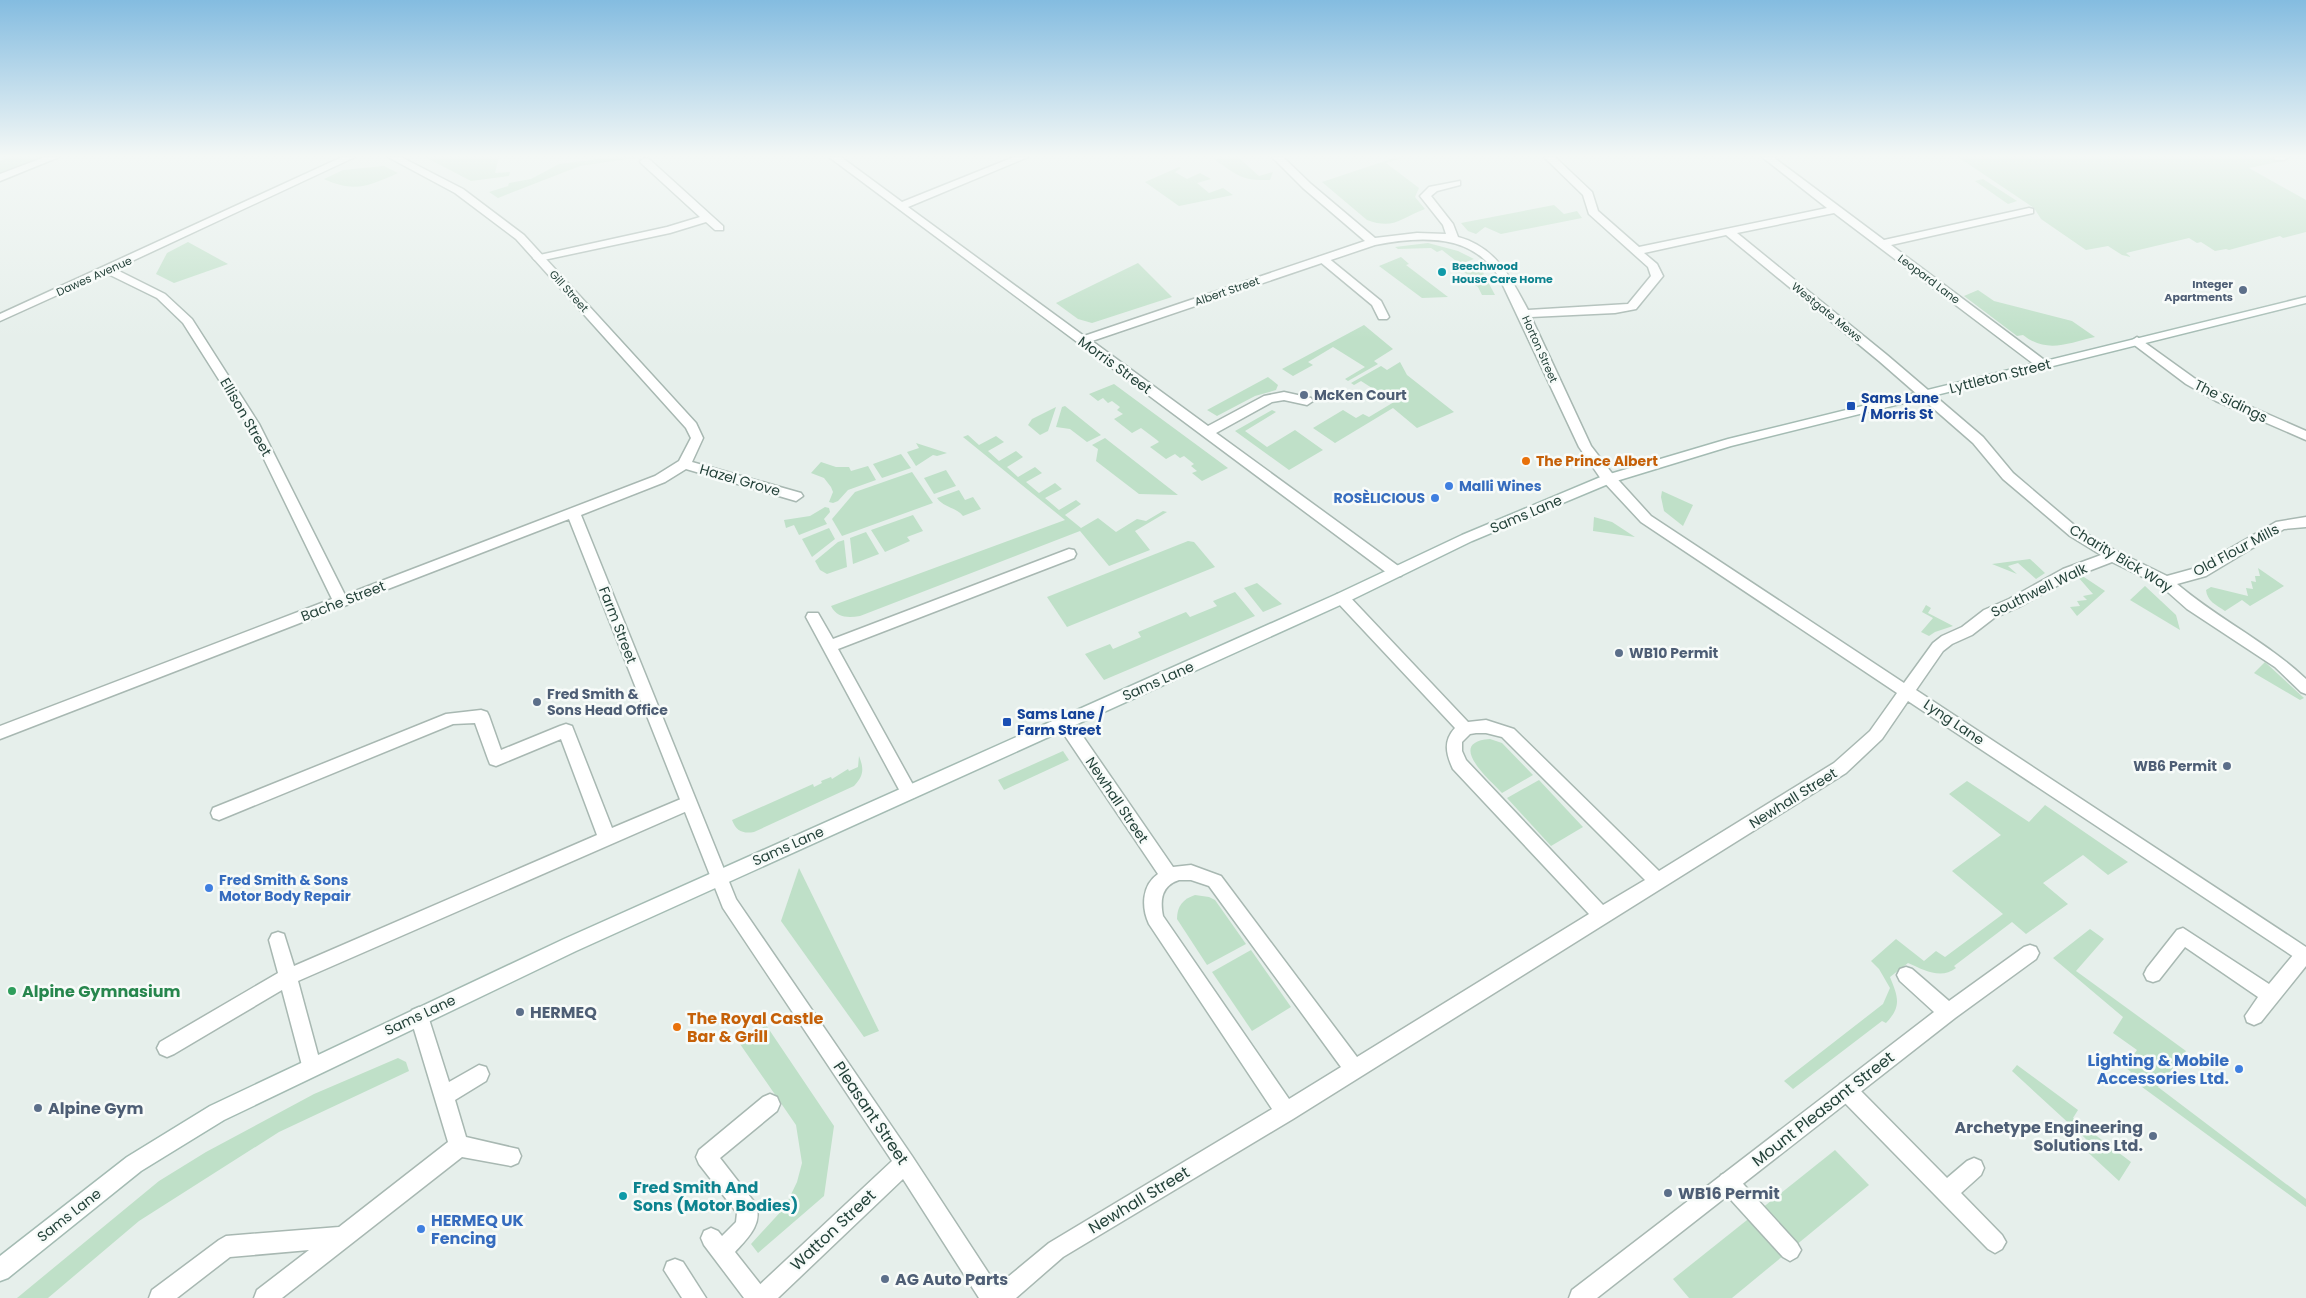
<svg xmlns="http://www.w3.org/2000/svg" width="2306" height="1298" font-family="Poppins,sans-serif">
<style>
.green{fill:#bfe0c8}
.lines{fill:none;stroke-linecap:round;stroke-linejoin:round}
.lane-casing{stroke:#a8b8b2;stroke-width:3}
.street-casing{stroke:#a8b8b2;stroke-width:3}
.secondary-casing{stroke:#a4bbb3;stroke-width:3}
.lane{fill:#fff;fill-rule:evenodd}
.street{fill:#fff;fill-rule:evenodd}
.secondary{fill:#fff;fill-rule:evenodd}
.culture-dot{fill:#0f9aa8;stroke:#f7fbf9;stroke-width:2}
.service-dot{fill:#5c6f8a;stroke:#f7fbf9;stroke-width:2}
.transit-dot{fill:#1a4fb4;stroke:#f7fbf9;stroke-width:2}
.food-dot{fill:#e8710a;stroke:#f7fbf9;stroke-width:2}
.shop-dot{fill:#3f7fe0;stroke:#f7fbf9;stroke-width:2}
.leisure-dot{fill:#2e9e5b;stroke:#f7fbf9;stroke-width:2}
.labels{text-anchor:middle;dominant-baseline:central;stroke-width:5;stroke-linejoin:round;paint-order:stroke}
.far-culture-label{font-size:11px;font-weight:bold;fill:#0d838f;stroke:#f7fbf9;text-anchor:start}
.far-street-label{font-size:11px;fill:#24423a;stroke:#f7fbf9}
.far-service-label{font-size:11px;font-weight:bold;fill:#4e5e75;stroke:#f7fbf9;text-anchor:end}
.street-label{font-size:14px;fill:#24423a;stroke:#f7fbf9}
.service-label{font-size:14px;font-weight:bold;fill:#4e5e75;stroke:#f7fbf9;text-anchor:start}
.transit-label{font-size:14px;font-weight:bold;fill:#164399;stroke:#f7fbf9;text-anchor:start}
.food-label{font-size:14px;font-weight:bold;fill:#c56008;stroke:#f7fbf9;text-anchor:start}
.shop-label{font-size:14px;font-weight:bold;fill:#366cbe;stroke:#f7fbf9;text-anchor:start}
.near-leisure-label{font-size:16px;font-weight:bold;fill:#27864d;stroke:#f7fbf9;text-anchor:start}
.near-service-label{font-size:16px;font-weight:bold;fill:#4e5e75;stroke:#f7fbf9;text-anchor:start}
.near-food-label{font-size:16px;font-weight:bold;fill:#c56008;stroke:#f7fbf9;text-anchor:start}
.near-shop-label{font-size:16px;font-weight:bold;fill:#366cbe;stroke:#f7fbf9;text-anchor:end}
.near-street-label{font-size:16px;fill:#24423a;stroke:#f7fbf9}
.near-culture-label{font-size:16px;font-weight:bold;fill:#0d838f;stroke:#f7fbf9;text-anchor:start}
</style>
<rect width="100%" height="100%" fill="#e6efeb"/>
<!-- green -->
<g class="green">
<path d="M10 157H44L0 174V161Z"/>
<path d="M425 157H499L495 173 510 172 509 176 471 181Z"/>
<path d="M614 157H641L580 166 498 198 489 192 508 186 509 183 531 179 559 164Z"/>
<path d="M1222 157H1238L1259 176 1273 172 1270 180C1242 181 1237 175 1215 160Z"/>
<path d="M1397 157H1405L1386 163 1419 188 1415 197 1425 209C1401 218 1394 230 1367 220L1322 182Z"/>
<path d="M1958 157H2277L2283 161 2249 168 2306 200V232L2283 238 2280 236 2229 250 2226 249 2215 251 2201 242 2197 243 2189 238 2126 253 2131 257 2122 255 2108 246 2086 250 2041 219 2034 208Z"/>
<path d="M384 166 398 173C369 186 354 193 324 179L343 170Z"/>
<path d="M1179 167 1181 168 1175 172 1187 179 1200 173 1211 179 1197 183 1209 193 1223 188 1233 195 1179 206 1145 182Z"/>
<path d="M1983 179 2017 201 2008 204 1975 181Z"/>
<path d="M1554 205 1564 214 1577 211 1582 218 1501 234 1485 227 1476 234 1468 231 1461 223Z"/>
<path d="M188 242 228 264 174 283 156 274 167 253Z"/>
<path d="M1428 243 1458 251 1474 259 1460 264 1442 250 1437 252 1431 248 1398 249 1395 247Z"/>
<path d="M1401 257 1409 264 1406 265 1448 297 1422 298 1379 266Z"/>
<path d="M1138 263 1172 297 1092 323 1078 319 1056 303Z"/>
<path d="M1478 263 1495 295H1482L1478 287 1464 277 1468 275 1460 269Z"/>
<path d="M1978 290 1994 301 2072 321 2095 337C2068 343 2047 354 2023 335L2017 336 1964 296Z"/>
<path d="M1364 325 1393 349 1374 361 1378 364 1348 381 1345 379 1365 367 1333 347 1308 362 1313 365 1293 376 1282 369Z"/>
<path d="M1400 362 1407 375 1454 412 1417 428 1393 408 1335 443 1313 428 1343 410 1356 418 1363 414 1369 417 1394 402 1361 381 1354 385 1351 383 1381 366 1387 370Z"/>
<path d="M1268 377 1278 385 1276 390 1255 396 1217 416 1207 410Z"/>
<path d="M1114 384 1228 468 1202 481 1192 473 1197 471 1191 466 1194 464 1184 456 1180 458 1175 454 1166 459 1150 447 1159 442 1157 440 1141 428 1132 433 1114 419 1123 414 1117 410 1120 407 1112 401 1108 403 1103 398 1098 401 1089 394Z"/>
<path d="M1065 406 1101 435 1087 442 1070 429 1056 427 1062 407Z"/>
<path d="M1056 407 1048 431 1040 435 1028 425 1032 419Z"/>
<path d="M1272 410 1276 412 1245 431 1267 447 1295 430 1323 450 1289 470 1235 431Z"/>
<path d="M968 435 979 445 996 436 1004 442 988 451 999 461 1016 451 1023 457 1007 467 1018 477 1035 467 1042 473 1026 482 1039 493 1055 483 1062 489 1045 498 1059 510 1076 500 1081 504 1065 515 1081 528 1098 518 1116 532 1137 519 1146 521 1163 511 1167 512 1135 531 1150 550 1109 566 1080 531 860 616C848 618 837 618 831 606L1065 520 963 437Z"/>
<path d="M1105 438 1178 495 1139 494 1096 461 1098 449 1092 445Z"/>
<path d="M916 443 947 453 937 456 933 455 916 466 907 452 919 448Z"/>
<path d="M901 454 911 468 882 478 873 464Z"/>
<path d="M821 462 836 467H849L851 471 868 466 876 480 848 490 838 501 833 503 829 502 833 492 831 487 824 478 811 473Z"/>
<path d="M946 470 956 486 934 494 924 478Z"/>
<path d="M912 472 933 503 842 536 832 519 855 492Z"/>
<path d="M959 490 965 500 973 497 981 509 963 516C956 507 944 508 937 498Z"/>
<path d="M1662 491 1693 505 1683 526 1664 511 1661 497Z"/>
<path d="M825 507 829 508 830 512 824 519 827 524 799 535 794 525 786 528 784 520 810 516Z"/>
<path d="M913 515 923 531 907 537 910 541 885 552 871 530Z"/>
<path d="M1594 517 1612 522 1635 537 1593 531Z"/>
<path d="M829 528 835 539 812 557 802 539Z"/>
<path d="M866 532 879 554 853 564 850 538Z"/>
<path d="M844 540 847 567 827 574 820 570 815 561 838 542Z"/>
<path d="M1188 541 1194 542 1215 567 1067 627 1047 597Z"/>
<path d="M2030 559 2045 573 2036 579 2018 563 2008 566 2017 574 1992 564Z"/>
<path d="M2258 568 2284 586 2250 606 2242 600 2225 611C2216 605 2207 601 2206 590L2211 587 2248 596 2246 588 2253 589 2251 581 2256 582 2255 576H2260Z"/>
<path d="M2081 575 2105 591 2077 616 2070 607 2080 606 2077 601 2087 600 2083 596 2093 594 2078 577Z"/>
<path d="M1257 583 1282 604 1263 612 1244 588Z"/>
<path d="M2145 586 2176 615 2180 630 2130 600Z"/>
<path d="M1235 592 1255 616 1104 680 1085 654 1110 644 1113 649 1141 637 1138 632 1186 612 1190 617 1217 606 1213 601Z"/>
<path d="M1926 605 1931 608 1928 613 1953 626 1935 632 1929 636 1921 632 1933 618 1922 612Z"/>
<path d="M2265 662 2304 698 2300 700 2254 673Z"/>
<path d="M1490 739 1502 743 1533 775 1502 793C1490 780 1445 742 1490 739Z"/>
<path d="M1063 751 1069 760 1004 790 998 780Z"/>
<path d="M859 756C864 769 864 775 854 786L754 832C743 834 736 831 732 820L813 784 814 787 822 783 821 781 831 777 832 779 848 769 849 771 858 767Z"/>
<path d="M1539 780 1583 827 1551 846 1507 798Z"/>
<path d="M1967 781 2029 822 2045 805 2128 862 2108 875 2083 855 2043 883 2068 904 2026 934 2012 922 1954 966 1956 968C1941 980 1924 970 1908 963L1890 977C1898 997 1902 1006 1886 1023L1882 1021 1793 1089 1784 1081 1883 1004 1890 988 1879 969 1871 961 1896 939 1924 961 1936 951 1945 957 2003 914 1952 871 2001 835 1949 794Z"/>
<path d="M799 868 879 1031 864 1037 781 921Z"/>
<path d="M1195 895 1209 897 1215 900 1246 944 1207 965 1177 919C1177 906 1183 899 1195 895Z"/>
<path d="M2090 929 2104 939 2076 971 2186 1051 2158 1087 2306 1199V1207L2127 1076 2131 1072 2125 1067 2137 1050 2113 1033 2123 1017 2053 958Z"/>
<path d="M1251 950 1291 1007 1252 1031 1212 972Z"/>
<path d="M766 1025 834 1126 824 1196 758 1253 751 1244 785 1207 797 1182 802 1163 796 1125 740 1044Z"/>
<path d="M398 1058 406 1062 409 1071 279 1132 139 1221 48 1298H17L159 1181 206 1152 314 1094Z"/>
<path d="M2017 1065 2078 1110 2073 1118 2131 1162 2119 1181 2080 1145 2086 1139 2012 1071Z"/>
<path d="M1835 1150 1869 1185 1732 1298H1689L1673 1279Z"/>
</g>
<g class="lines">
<!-- lane casing -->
<g class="lane-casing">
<g id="lane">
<path d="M2275 157H2289L2284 160H2275Z"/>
<path d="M645 158 649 159 723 226V230H715L706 222 670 233 539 261 535 260 533 258 535 256 667 227 700 217 641 163 640 161Z"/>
<path d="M1323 256 1327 257 1381 301 1389 317 1387 319H1379L1372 305 1319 261 1317 259 1319 257Z"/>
<path d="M1069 549 1074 550 1076 554 1074 558 838 649 917 792 915 797 909 799 903 797 806 617 808 613H818L833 639Z"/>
<path d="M481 710 487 712 489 716 501 750 560 726 566 724 572 726 612 828 688 796 694 798 696 803 694 808 298 981 321 1066 318 1073 311 1075 304 1073 282 990 174 1054 167 1057 160 1054 157 1048 160 1042 278 973 269 940 272 934 278 932 284 934 294 966 597 835 561 739 496 766 490 764 488 759 475 723 453 724 219 820 213 818 211 813 213 808 446 714Z"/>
<path d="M2183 928 2269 984 2298 949 2304 947 2306 948V966L2261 1022 2254 1025 2247 1022 2245 1016 2258 997 2185 947 2159 980 2153 982 2147 980 2144 974 2147 968 2177 930Z"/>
<path d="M419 1007 426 1010 428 1016 449 1082 479 1065 486 1067 489 1074 486 1081 455 1100 466 1137 518 1149 521 1156 518 1163 511 1166 462 1157 282 1298H254L257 1290 309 1250 230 1257 177 1298H149L152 1290 219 1240 226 1236 339 1227 448 1142 410 1016 412 1010Z"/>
<path d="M1847 1081 1854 1084 1947 1178 1967 1161 1974 1158 1981 1161 1984 1168 1981 1175 1961 1193 2002 1235 2006 1242 2002 1249 1995 1253 1988 1249 1840 1098 1837 1091 1840 1084Z"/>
<path d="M770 1094 777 1097 780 1104 777 1111 720 1158 755 1203C764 1223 748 1238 735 1252L765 1290 768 1298H744L704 1245 701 1238 704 1231 711 1228 718 1231 722 1236 736 1222 737 1213 699 1164 696 1157 699 1150 763 1097Z"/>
<path d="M1728 1172 1735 1175 1797 1243 1801 1250 1797 1257 1790 1261 1783 1257 1721 1189 1718 1182 1721 1175Z"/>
<path d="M675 1259 683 1262 706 1298H682L664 1270 667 1262Z"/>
</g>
</g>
<!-- street casing -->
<g class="street-casing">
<g id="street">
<path d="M45 157H59L0 181V174Z"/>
<path d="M342 157H355L115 269 165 294 192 319 259 424 345 595 655 476 679 461 691 438 686 428 516 239 455 193 388 157H401L463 189 524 235 696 423 703 438 692 462 801 493 803 496 796 501 686 469 665 482 581 515 736 899 912 1156 997 1286 1049 1243 1272 1109 1149 924C1141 907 1142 885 1158 874L1059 727 1057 723 1059 719 1065 717 1071 719 1173 867 1191 865 1221 876 1357 1057 1589 914 1453 769C1446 754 1443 741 1455 728L1337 602 1335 598 1337 594H1347L1468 722 1486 720 1514 729 1659 871 1834 763 1870 731 1897 693 1641 522 1601 479 1579 447 1500 279C1474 233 1421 236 1375 245L1092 341 1208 426 1264 396 1284 392 1311 398 1313 401 1307 405 1284 400 1272 402 1216 433 1401 568 1403 572 1401 576H1391L829 157H841L902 202 1014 157H1028L908 207 1084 336 1365 241 1303 188 1272 157H1283L1311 184 1375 238 1417 233 1446 234 1443 225 1420 196 1429 187 1460 181V185L1437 191 1431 196 1453 224 1458 237C1496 247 1511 278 1528 310L1628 304 1651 276 1648 267 1589 214 1583 195 1544 157H1555L1592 192 1598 211 1639 247 1827 208 1762 157H1773L1884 240 2029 208 2033 209V213L1891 245 2047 362 2049 365 2043 369 2039 368 1834 213 1737 233 1887 355 1983 437 2013 473 2080 530 2118 552 2167 576 2196 568 2276 522 2306 517V527L2284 529 2206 576 2177 584C2218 619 2267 642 2306 679V694L2301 692 2275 667 2187 609 2161 586 2112 562 2073 577 2019 607 1994 618 1972 635 1952 644 1943 651 1916 690 2306 947V965L1908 701 1882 739 1846 773 1293 1119 1063 1257 1016 1298H979L903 1179 778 1298H751L754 1290 892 1161 723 908 569 519 0 739V726L332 599 247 424 183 323 157 298 106 273 0 321V314ZM1726 235 1879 361 1973 443 2003 479 2070 536 2101 555 2063 569 2009 599 1984 610 1962 627 1942 636 1933 643 1904 683 1651 516 1611 472 1591 446 1531 317 1615 313 1636 309 1663 276 1657 264 1644 253ZM1476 733H1486L1502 737 1645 880 1603 905 1466 760 1462 751V742L1470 734ZM1179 880H1191L1209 886 1341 1067 1289 1099 1163 916C1160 900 1161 886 1179 880Z"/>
<path d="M2137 337 2194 378 2224 395 2306 431V440L2216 401 2186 384 2133 344 2131 341Z"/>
<path d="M2030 945 2036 947 2039 953 2036 959 1955 1018 1597 1298H1569L1572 1290 1934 1012 1900 981 1897 975 1900 969 1906 967 1912 969 1949 1001 2024 947Z"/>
</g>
</g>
<!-- secondary casing -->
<g class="secondary-casing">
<path id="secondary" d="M2306 297V303L1731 446 1613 482 1472 541 1347 602 576 951 224 1120 141 1171 8 1278 0 1281V1256L127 1157 210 1106 564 939 1337 594 1462 535 1603 476 1728 439Z"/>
</g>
<!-- lane -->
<use href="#lane" class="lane"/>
<!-- street -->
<use href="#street" class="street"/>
<!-- secondary -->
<use href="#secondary" class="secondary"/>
</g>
<!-- sky -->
<linearGradient id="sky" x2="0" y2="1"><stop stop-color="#84bce0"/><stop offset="0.46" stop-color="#f4f8f6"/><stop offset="1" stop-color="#f4f8f6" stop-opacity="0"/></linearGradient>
<rect width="2306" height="339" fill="url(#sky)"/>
<!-- markers -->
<g class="culture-dot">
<circle cx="1442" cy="272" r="5"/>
<circle cx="623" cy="1196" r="5"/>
</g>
<g class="service-dot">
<circle cx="2243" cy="290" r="5"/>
<circle cx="1304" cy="395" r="5"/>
<circle cx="1619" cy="653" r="5"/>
<circle cx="537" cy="702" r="5"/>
<circle cx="2227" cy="766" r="5"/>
<circle cx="520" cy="1012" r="5"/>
<circle cx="38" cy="1108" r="5"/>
<circle cx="2153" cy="1136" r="5"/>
<circle cx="1668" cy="1193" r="5"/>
<circle cx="885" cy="1279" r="5"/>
</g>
<g class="transit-dot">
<rect x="1846" y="401" width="10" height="10" rx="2.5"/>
<rect x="1002" y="717" width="10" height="10" rx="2.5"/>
</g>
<g class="food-dot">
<circle cx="1526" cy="461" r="5"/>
<circle cx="677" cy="1027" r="5"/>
</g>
<g class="shop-dot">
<circle cx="1449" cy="486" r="5"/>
<circle cx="1435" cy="498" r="5"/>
<circle cx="209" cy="888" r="5"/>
<circle cx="2239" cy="1069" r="5"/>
<circle cx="421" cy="1229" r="5"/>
</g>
<circle class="leisure-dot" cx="12" cy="991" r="5"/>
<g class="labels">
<!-- far-culture labels -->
<g class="far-culture-label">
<text x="1452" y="266">Beechwood<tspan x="1452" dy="13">House Care Home</tspan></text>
</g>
<!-- far-street labels -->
<g class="far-street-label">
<text transform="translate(94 276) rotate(-24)">Dawes Avenue</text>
<text transform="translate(1929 279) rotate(37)">Leopard Lane</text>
<text transform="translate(569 291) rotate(48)">Gill Street</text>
<text transform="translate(1227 291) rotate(-19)">Albert Street</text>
<text transform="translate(1827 312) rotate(39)">Westgate Mews</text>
<text transform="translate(1540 349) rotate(66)">Horton Street</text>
</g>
<!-- far-service labels -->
<g class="far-service-label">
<text x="2233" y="284">Integer<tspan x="2233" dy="13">Apartments</tspan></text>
</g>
<!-- street labels -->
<g class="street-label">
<text transform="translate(1115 365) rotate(36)">Morris Street</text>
<text transform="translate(2000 376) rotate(-14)">Lyttleton Street</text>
<text transform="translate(2231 401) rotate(26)">The Sidings</text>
<text transform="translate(246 417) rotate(60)">Ellison Street</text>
<text transform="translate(740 480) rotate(16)">Hazel Grove</text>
<text transform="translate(1526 514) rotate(-23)">Sams Lane</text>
<text transform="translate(2236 550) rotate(-28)">Old Flour Mills</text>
<text transform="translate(2121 558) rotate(31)">Charity Bick Way</text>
<text transform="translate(2039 590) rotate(-26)">Southwell Walk</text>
<text transform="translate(343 601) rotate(-21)">Bache Street</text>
<text transform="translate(618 625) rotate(69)">Farm Street</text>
<text transform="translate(1158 681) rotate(-24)">Sams Lane</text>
<text transform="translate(1954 722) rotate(34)">Lyng Lane</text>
<text transform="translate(1793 798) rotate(-32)">Newhall Street</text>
<text transform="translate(1117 800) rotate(56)">Newhall Street</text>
<text transform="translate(788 846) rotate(-24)">Sams Lane</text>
<text transform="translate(420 1015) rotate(-25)">Sams Lane</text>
<text transform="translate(69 1215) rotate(-38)">Sams Lane</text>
</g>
<!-- service labels -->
<g class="service-label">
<text x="1314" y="395">McKen Court</text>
<text x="1629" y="653">WB10 Permit</text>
<text x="547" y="694">Fred Smith &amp;<tspan x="547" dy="16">Sons Head Office</tspan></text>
<text x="2217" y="766" text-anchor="end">WB6 Permit</text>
</g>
<!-- transit labels -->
<g class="transit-label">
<text x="1861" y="398">Sams Lane<tspan x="1861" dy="16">/ Morris St</tspan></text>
<text x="1017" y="714">Sams Lane /<tspan x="1017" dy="16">Farm Street</tspan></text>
</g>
<!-- food labels -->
<g class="food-label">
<text x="1536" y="461">The Prince Albert</text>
</g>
<!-- shop labels -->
<g class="shop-label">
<text x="1459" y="486">Malli Wines</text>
<text x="1425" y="498" text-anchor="end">ROSÈLICIOUS</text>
<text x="219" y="880">Fred Smith &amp; Sons<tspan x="219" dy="16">Motor Body Repair</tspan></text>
</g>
<!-- near-leisure labels -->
<g class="near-leisure-label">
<text x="22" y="991">Alpine Gymnasium</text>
</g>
<!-- near-service labels -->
<g class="near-service-label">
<text x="530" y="1012">HERMEQ</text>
<text x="48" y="1108">Alpine Gym</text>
<text x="2143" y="1127" text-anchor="end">Archetype Engineering<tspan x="2143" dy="18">Solutions Ltd.</tspan></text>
<text x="1678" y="1193">WB16 Permit</text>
<text x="895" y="1279">AG Auto Parts</text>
</g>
<!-- near-food labels -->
<g class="near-food-label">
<text x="687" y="1018">The Royal Castle<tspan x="687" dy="18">Bar &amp; Grill</tspan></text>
</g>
<!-- near-shop labels -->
<g class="near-shop-label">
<text x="2229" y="1060">Lighting &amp; Mobile<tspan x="2229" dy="18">Accessories Ltd.</tspan></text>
<text x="431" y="1220" text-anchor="start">HERMEQ UK<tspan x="431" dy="18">Fencing</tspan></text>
</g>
<!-- near-street labels -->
<g class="near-street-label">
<text transform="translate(1823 1109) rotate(-38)">Mount Pleasant Street</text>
<text transform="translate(871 1113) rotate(56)">Pleasant Street</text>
<text transform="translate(1139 1200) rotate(-31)">Newhall Street</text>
<text transform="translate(833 1230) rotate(-43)">Watton Street</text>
</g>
<!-- near-culture labels -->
<g class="near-culture-label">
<text x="633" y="1187">Fred Smith And<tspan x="633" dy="18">Sons (Motor Bodies)</tspan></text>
</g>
</g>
</svg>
